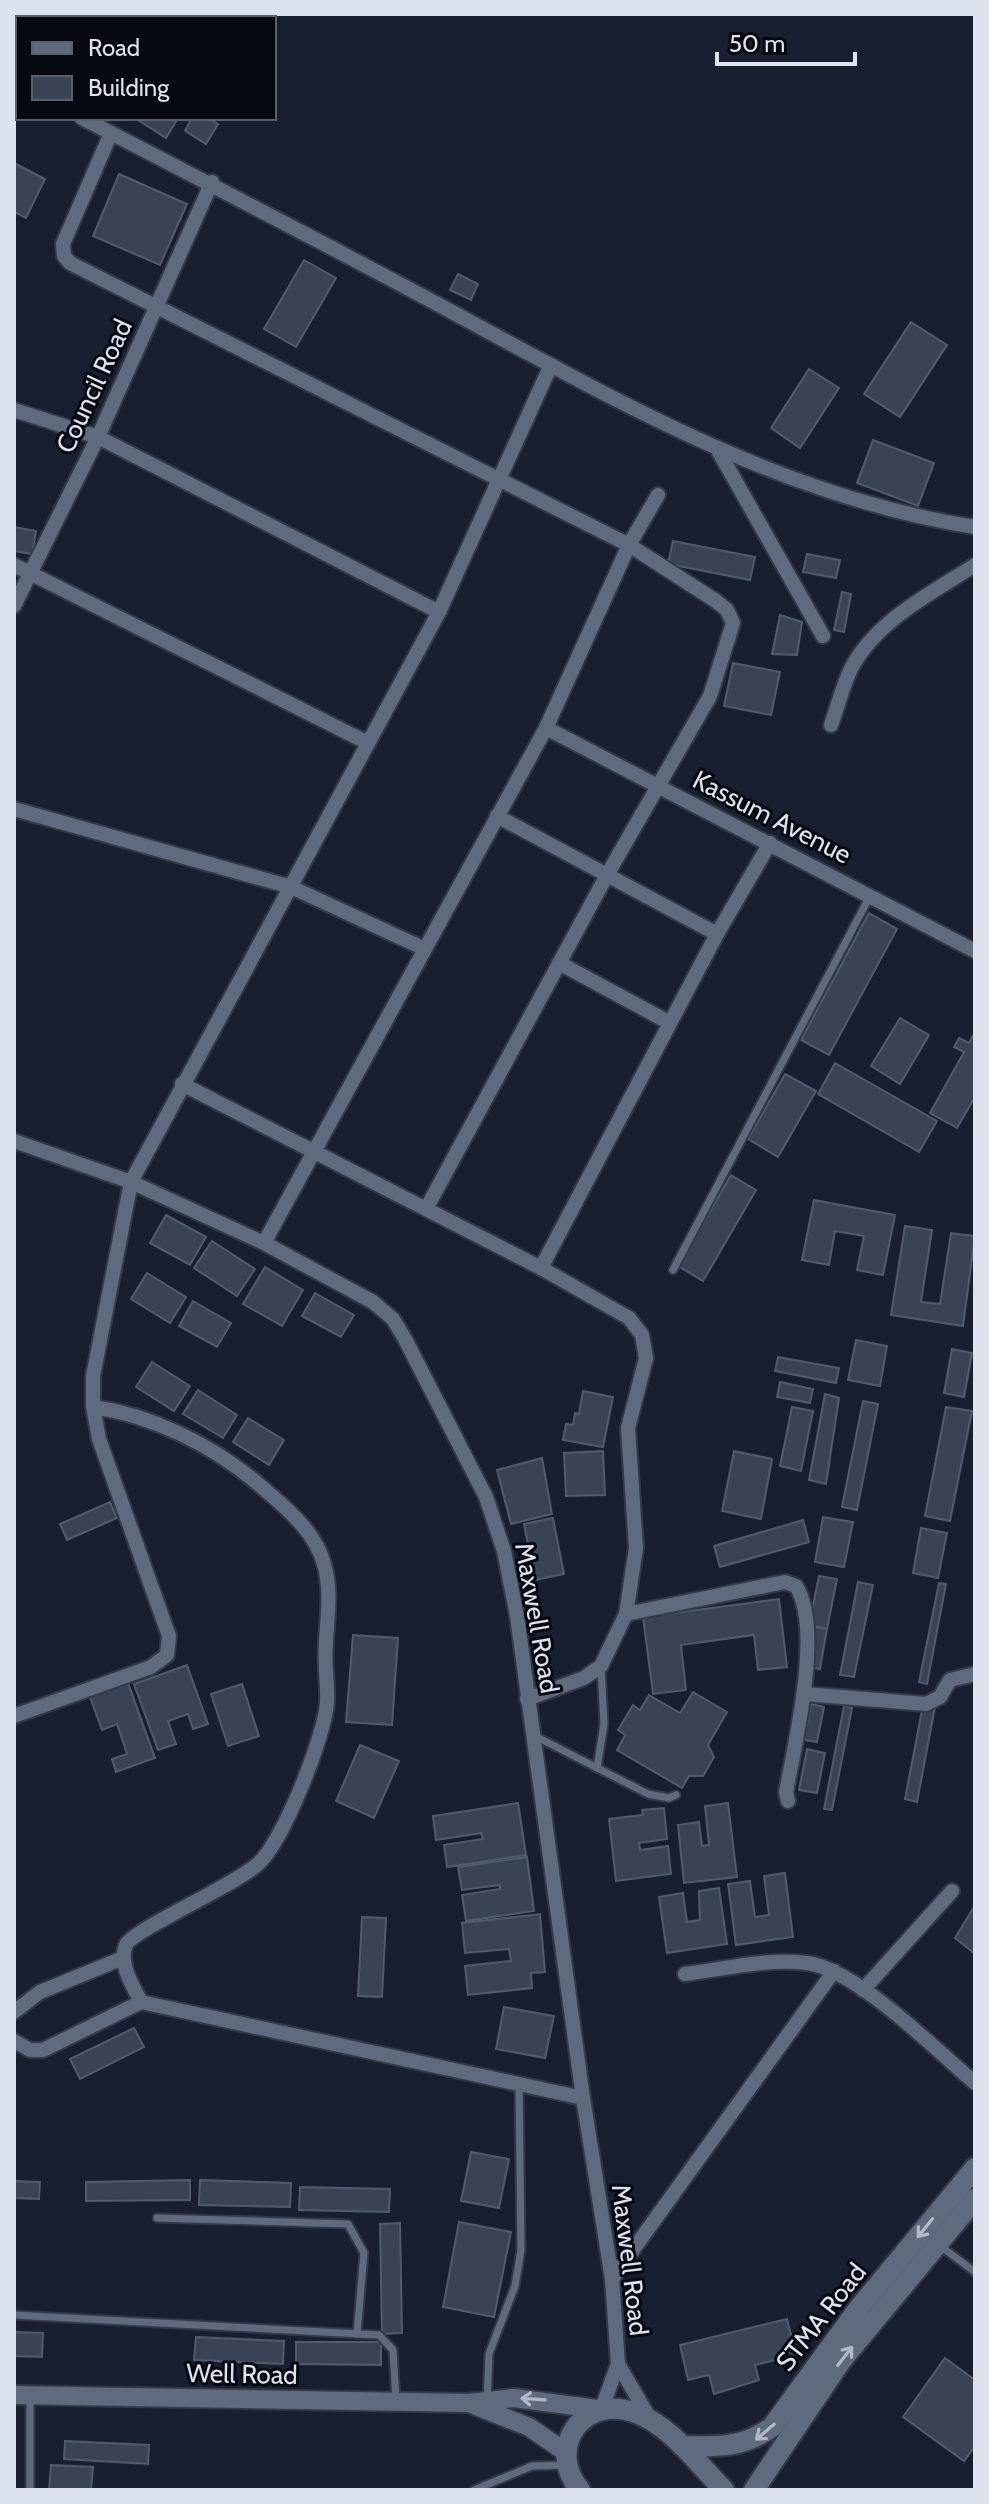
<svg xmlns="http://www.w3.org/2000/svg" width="989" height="2504" font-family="Cabin,sans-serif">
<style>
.building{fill:#3a4356;stroke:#515b6f;stroke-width:2}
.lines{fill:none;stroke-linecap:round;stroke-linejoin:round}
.service-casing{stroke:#343947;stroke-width:11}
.minor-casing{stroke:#343947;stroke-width:18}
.tertiary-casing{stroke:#343947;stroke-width:22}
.secondary-casing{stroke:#343947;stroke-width:24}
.service{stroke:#606a7e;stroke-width:7}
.minor{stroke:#606a7e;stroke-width:14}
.tertiary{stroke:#606a7e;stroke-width:18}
.secondary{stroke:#606a7e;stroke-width:20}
.oneway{stroke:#b1b8c7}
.labels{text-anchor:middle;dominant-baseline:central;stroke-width:6;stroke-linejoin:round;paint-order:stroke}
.street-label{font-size:26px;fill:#dce2ee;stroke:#060911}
</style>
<rect width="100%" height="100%" fill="#181f30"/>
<!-- building -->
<g class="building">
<path d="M135 118H178L166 138Z"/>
<path d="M192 118H208L218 124 206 144 185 131Z"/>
<path d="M14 163 45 179 26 218 14 212Z"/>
<path d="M119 174 187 204 160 265 93 236Z"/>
<path d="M304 260 336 278 296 347 264 329Z"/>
<path d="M458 274 478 284 471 300 450 290Z"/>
<path d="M911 322 947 345 900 417 864 394Z"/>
<path d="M809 369 839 388 800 448 771 428Z"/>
<path d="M873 440 934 463 918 506 857 483Z"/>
<path d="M14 527 36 531 32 554 14 551Z"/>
<path d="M673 541 755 557 750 580 668 564Z"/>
<path d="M807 554 840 560 836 578 803 572Z"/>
<path d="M842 592 851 594 844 632 834 630Z"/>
<path d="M780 615 802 622 797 655 772 654Z"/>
<path d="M733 663 780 672 771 715 724 706Z"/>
<path d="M869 913 897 929 829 1055 801 1040Z"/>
<path d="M900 1018 929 1035 900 1084 871 1066Z"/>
<path d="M975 1032V1097L957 1128 930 1113 964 1052 954 1047 959 1038 969 1043Z"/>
<path d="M835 1063 937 1121 919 1152 818 1094Z"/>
<path d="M785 1074 816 1091 778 1157 748 1139Z"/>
<path d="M731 1175 756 1190 703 1281 678 1266Z"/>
<path d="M814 1200 895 1215 883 1275 857 1270 864 1236 835 1231 829 1265 802 1260Z"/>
<path d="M166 1215 206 1237 190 1265 150 1243Z"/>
<path d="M905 1226 932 1230 921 1302 940 1304 951 1233 975 1236 963 1326 891 1315Z"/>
<path d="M212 1241 255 1269 237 1296 194 1268Z"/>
<path d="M265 1267 303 1290 282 1326 243 1304Z"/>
<path d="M147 1273 186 1297 170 1323 131 1299Z"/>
<path d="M315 1293 354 1315 341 1337 302 1316Z"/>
<path d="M193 1301 231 1323 217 1347 179 1326Z"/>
<path d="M856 1340 887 1346 880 1386 848 1380Z"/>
<path d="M952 1349 972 1353 964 1397 944 1393Z"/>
<path d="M778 1357 839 1368 836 1383 775 1371Z"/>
<path d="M152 1362 190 1386 174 1411 136 1387Z"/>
<path d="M780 1382 813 1389 810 1403 777 1397Z"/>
<path d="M198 1390 237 1415 223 1438 183 1414Z"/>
<path d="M583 1391 613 1397 603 1447 563 1440 566 1424 573 1425 575 1413 579 1414Z"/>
<path d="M825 1394 839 1398 826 1484 809 1480Z"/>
<path d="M863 1401 878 1404 857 1510 842 1507Z"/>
<path d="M792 1407 813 1411 801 1471 780 1466Z"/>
<path d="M946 1407 972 1411 950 1521 925 1516Z"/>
<path d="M248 1418 284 1440 269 1465 233 1442Z"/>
<path d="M603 1451 605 1495 566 1496 564 1453Z"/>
<path d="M734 1451 772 1459 761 1519 722 1511Z"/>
<path d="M542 1458 552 1514 511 1524 497 1470Z"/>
<path d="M110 1502 117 1518 67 1540 60 1524Z"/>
<path d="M823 1517 853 1522 844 1567 815 1562Z"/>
<path d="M553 1518 564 1574 535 1580 524 1524Z"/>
<path d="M803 1520 809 1542 720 1567 714 1546Z"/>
<path d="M921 1528 947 1533 938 1578 913 1573Z"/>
<path d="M819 1576 837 1579 827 1629 809 1625Z"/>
<path d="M858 1582 873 1585 854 1677 840 1675Z"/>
<path d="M939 1583 946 1584 927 1684 919 1682Z"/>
<path d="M779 1599 787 1667 758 1670 754 1635 681 1645 686 1690 653 1694 643 1617Z"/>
<path d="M815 1627 827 1629 820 1669 807 1667Z"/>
<path d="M353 1635 398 1638 392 1725 346 1722Z"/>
<path d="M187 1665 208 1724 193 1729 188 1714 168 1721 176 1744 158 1750 134 1684Z"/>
<path d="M127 1680 155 1758 116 1772 112 1759 127 1754 117 1724 102 1730 89 1694Z"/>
<path d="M242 1684 259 1736 228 1746 211 1694Z"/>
<path d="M693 1692 727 1712 708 1745 714 1757 703 1776H689L682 1788 617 1750 625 1735 618 1730 633 1705 640 1710 649 1695 680 1713Z"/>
<path d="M811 1704 824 1707 817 1742 804 1740Z"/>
<path d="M923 1705 935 1707 917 1802 905 1799Z"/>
<path d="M844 1706 852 1708 832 1810 824 1809Z"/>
<path d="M360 1745 399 1761 374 1818 336 1801Z"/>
<path d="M807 1749 825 1753 817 1793 799 1790Z"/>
<path d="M518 1803 526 1855 447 1867 444 1845 483 1839 481 1833 436 1840 433 1816Z"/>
<path d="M728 1803 737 1877 684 1883 678 1825 699 1822 702 1846 709 1845 705 1806Z"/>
<path d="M664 1808 667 1839 639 1843 640 1850 668 1846 671 1874 616 1881 609 1819 643 1815 642 1810Z"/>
<path d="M527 1857 534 1911 466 1921 462 1895 500 1889V1885L462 1890 458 1867Z"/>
<path d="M785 1873 793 1937 736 1945 728 1884 750 1881 755 1917 769 1915 764 1876Z"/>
<path d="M719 1888 727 1944 667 1953 659 1897 683 1893 687 1922 700 1920 699 1891Z"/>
<path d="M974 1907H975V1954L955 1938Z"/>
<path d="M540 1914 545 1972 531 1973 532 1988 468 1995 465 1966 511 1961 509 1949 465 1953 462 1923Z"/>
<path d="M362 1917 386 1918 382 1997 358 1996Z"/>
<path d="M504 2007 554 2016 545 2058 496 2049Z"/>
<path d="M134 2028 144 2047 80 2079 70 2059Z"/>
<path d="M471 2152 509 2159 499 2208 461 2201Z"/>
<path d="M190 2180V2200L86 2201V2182Z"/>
<path d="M200 2180 291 2183 290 2207 199 2205Z"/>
<path d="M14 2181 40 2182 39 2199 14 2198Z"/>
<path d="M300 2187 390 2189 389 2212 299 2210Z"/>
<path d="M459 2222 511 2232 494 2317 443 2307Z"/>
<path d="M400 2223 402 2333 382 2334 380 2224Z"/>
<path d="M787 2319 796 2355 755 2365 759 2380 714 2394 709 2375 688 2380 680 2345Z"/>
<path d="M14 2332 43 2333 42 2357 14 2356Z"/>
<path d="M196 2337 284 2341 283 2364 194 2360Z"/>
<path d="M296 2342H381V2365L296 2364Z"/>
<path d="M945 2358 975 2380V2446L964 2461 903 2417Z"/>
<path d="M65 2441 149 2445 148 2464 64 2459Z"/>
<path d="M51 2465 93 2467 91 2490H49Z"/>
</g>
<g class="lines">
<!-- service casing -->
<g class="service-casing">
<g id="service">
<path d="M673 1270 870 896"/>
<path d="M533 1735 648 1794 669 1798 676 1795"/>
<path d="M597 1768 604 1724 601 1667"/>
<path d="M157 2218 348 2224 364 2253 357 2334"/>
<path d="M939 2245 975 2272"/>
<path d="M14 2315 379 2335 393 2350 396 2400"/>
<path d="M30 2397V2490"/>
<path d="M487 2401 489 2354 515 2286 521 2250 519 2084"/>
<path d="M474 2490 532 2466 565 2465"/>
</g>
</g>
<!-- minor casing -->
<g class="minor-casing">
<g id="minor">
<path d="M14 83 18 85"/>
<path d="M82 118C202 180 322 242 441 306 612 398 781 497 975 527"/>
<path d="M111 133 63 244 64 256 70 263 629 545 716 601 727 610 733 623 710 696 607 875 426 1209"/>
<path d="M14 410 98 437 439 612"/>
<path d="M719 452 823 636"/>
<path d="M14 565 368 743"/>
<path d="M14 606 98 437 212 182"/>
<path d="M831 725C838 706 843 684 852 667 877 620 932 593 975 565"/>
<path d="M546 728 975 951"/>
<path d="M14 809 291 887 425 949"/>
<path d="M497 816 717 934"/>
<path d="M559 963 670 1023"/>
<path d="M182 1084 541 1268 629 1318 642 1335 646 1358 628 1428 636 1548 626 1614 601 1666 584 1678 527 1699"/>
<path d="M14 1141 131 1182 264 1243 373 1302 393 1319 405 1339 486 1497 504 1551 517 1616 583 2098 612 2279 618 2364 602 2408"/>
<path d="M264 1243 546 728 629 545 658 495"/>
<path d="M541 1268 717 934 770 843"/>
<path d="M93 1407C151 1415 210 1444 256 1482 282 1505 315 1529 324 1564 332 1591 327 1616 326 1643 324 1663 328 1683 327 1703 324 1738 284 1839 259 1863 236 1885 132 1930 126 1945 118 1963 133 1986 141 2002"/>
<path d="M626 1614 785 1582 796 1586C823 1628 795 1743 786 1792L788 1801"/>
<path d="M805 1694 926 1704 940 1697 950 1680 975 1674"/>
<path d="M14 1716 151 1667 167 1655 169 1636 99 1439 93 1407V1376L131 1182 439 612 551 365"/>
<path d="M685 1974C724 1969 767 1958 807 1963 856 1969 936 2050 975 2083"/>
<path d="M863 1990 952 1891"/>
<path d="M14 2012 40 1992 123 1958"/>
<path d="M14 2041 30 2050H43L141 2002 583 2098"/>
<path d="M612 2279 834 1971"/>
<path d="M618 2364 650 2419"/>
</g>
</g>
<!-- tertiary casing -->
<g class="tertiary-casing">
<g id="tertiary">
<path d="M14 2395 469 2403 514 2398 597 2409"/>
<path d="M471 2404 529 2427 567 2453"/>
</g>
</g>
<!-- secondary casing -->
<g class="secondary-casing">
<g id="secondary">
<path d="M682 2446C717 2447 743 2448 772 2427L859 2308 975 2168"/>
<path d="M580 2490C545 2448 583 2393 636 2413 672 2427 697 2463 724 2490"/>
<path d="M754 2490 841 2361 975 2199"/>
</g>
</g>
<!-- service -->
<use href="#service" class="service"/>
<!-- minor -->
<use href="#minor" class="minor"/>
<!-- tertiary -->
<use href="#tertiary" class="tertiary"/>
<!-- secondary -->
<use href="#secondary" class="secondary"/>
</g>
<!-- one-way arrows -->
<defs><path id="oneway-shaft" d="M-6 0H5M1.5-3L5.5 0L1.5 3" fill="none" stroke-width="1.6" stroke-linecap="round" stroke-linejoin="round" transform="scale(2)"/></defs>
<g class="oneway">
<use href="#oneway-shaft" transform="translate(925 2228) rotate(129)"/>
<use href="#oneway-shaft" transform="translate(845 2356) rotate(-52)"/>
<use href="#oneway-shaft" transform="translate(533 2399) rotate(-176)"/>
<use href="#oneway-shaft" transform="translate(765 2432) rotate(140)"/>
</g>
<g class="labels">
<!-- street labels -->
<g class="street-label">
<text transform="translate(94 386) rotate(-65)">Council Road</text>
<text transform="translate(772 817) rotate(27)">Kassum Avenue</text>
<text transform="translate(537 1618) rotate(80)">Maxwell Road</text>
<text transform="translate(630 2260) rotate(83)">Maxwell Road</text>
<text transform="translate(821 2317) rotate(-52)">STMA Road</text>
<text transform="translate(242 2374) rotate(1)">Well Road</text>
</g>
</g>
<!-- border -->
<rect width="989" height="2504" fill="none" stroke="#dce2ee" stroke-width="32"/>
<!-- legend -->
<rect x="16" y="16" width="260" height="104" fill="#060911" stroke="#5c6069" stroke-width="2"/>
<rect x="32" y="42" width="40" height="12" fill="#606a7e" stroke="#5c6069" stroke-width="2"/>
<text x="88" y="56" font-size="24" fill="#dce2ee">Road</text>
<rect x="32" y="76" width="40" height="24" fill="#3a4356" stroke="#5c6069" stroke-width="2"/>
<text x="88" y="96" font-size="24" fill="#dce2ee">Building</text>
<!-- scale -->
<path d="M717 52v12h138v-12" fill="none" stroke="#dce2ee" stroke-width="4"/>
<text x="729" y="52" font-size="24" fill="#dce2ee" stroke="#060911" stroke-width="6" paint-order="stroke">50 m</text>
</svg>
